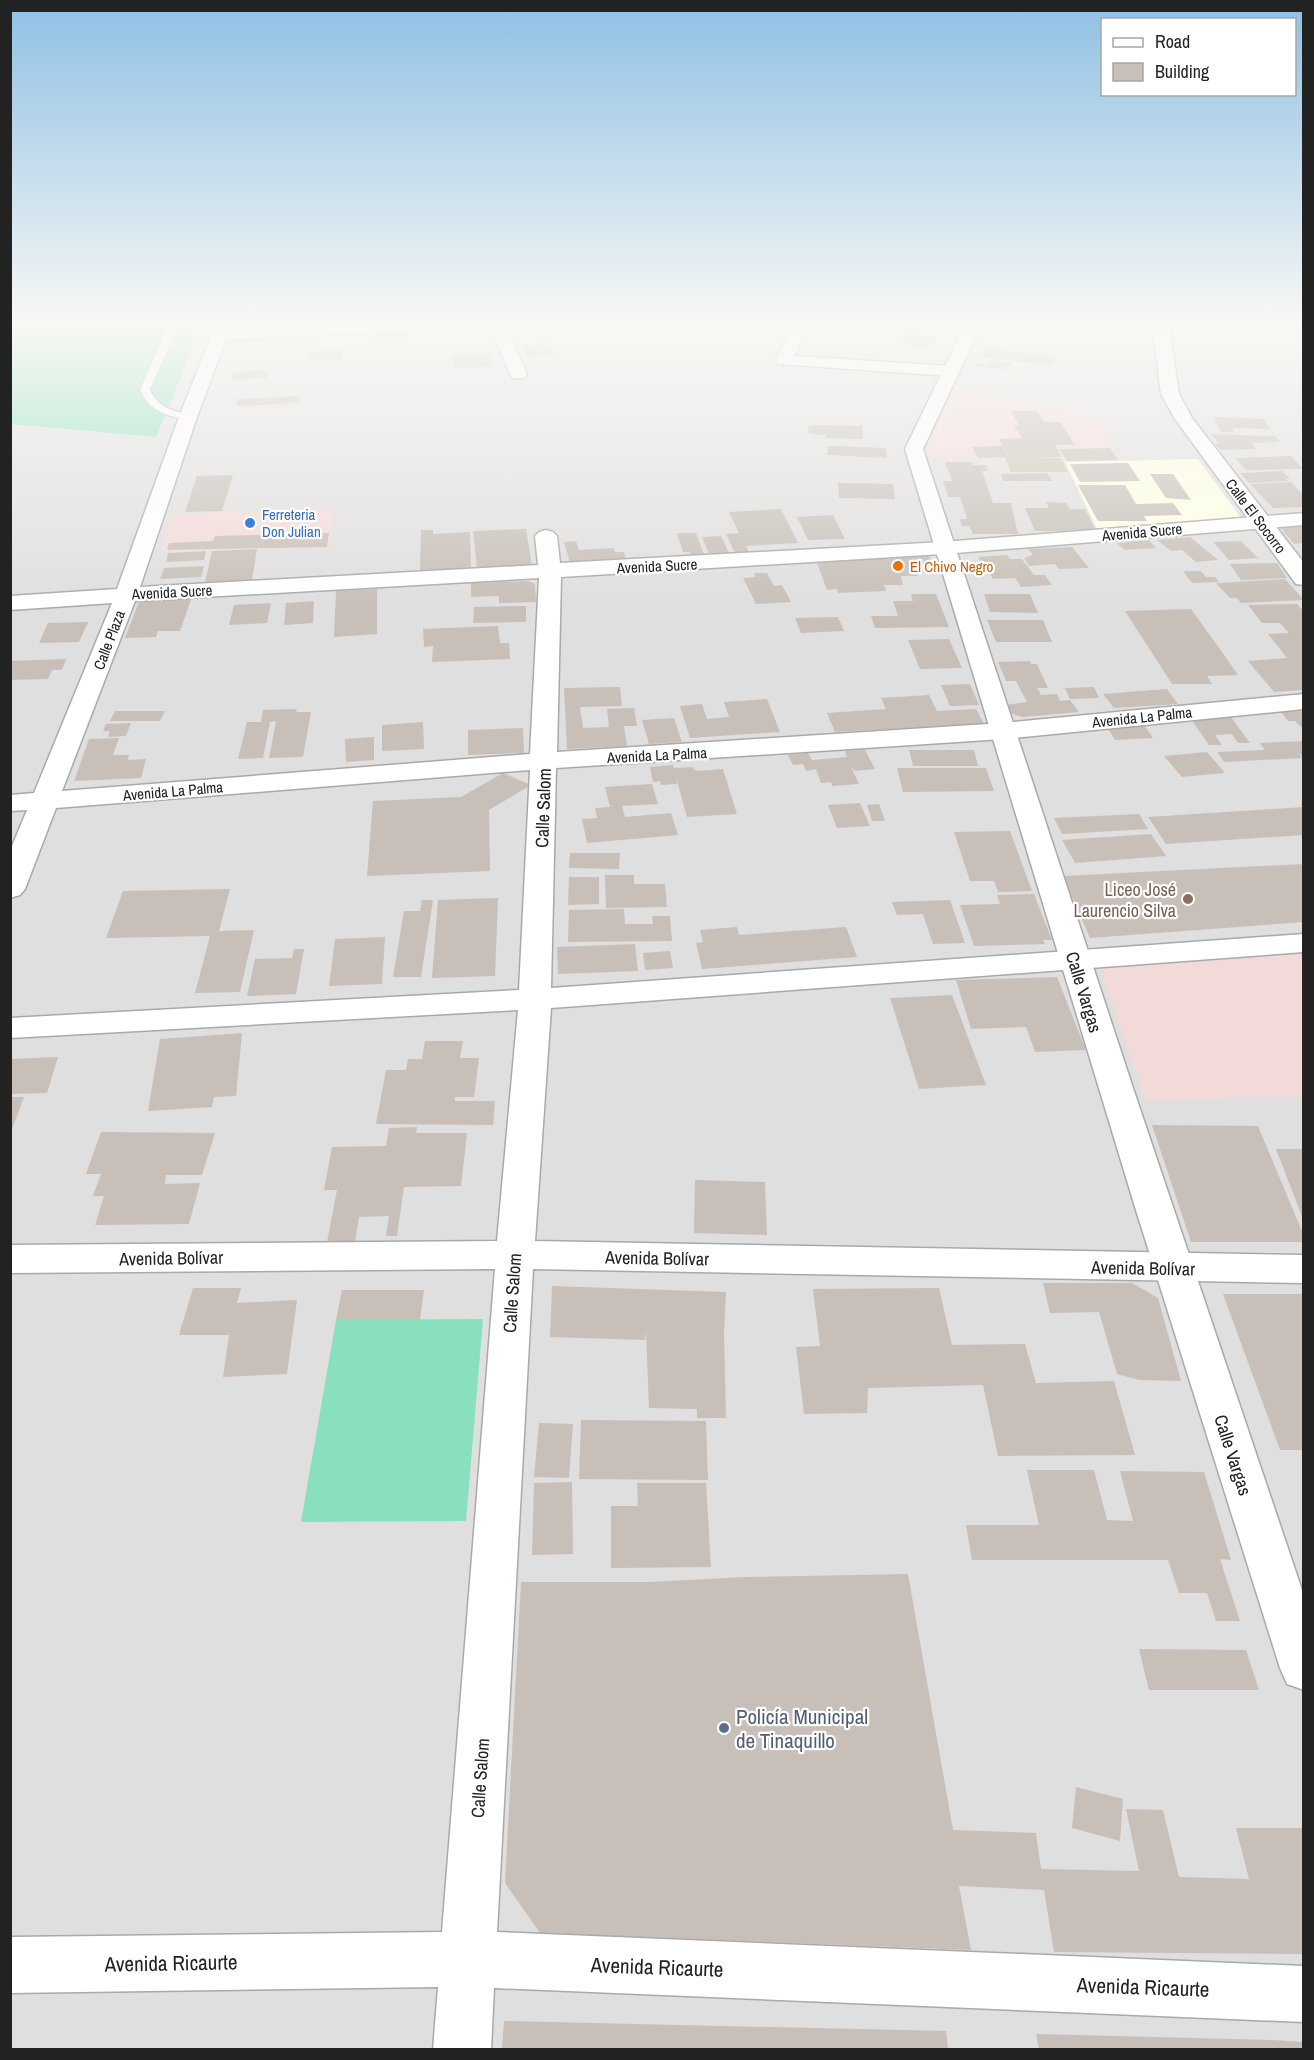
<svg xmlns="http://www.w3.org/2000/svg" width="1314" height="2060" font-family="'Archivo Narrow',sans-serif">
<rect width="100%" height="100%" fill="#f2efe9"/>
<path fill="#e0dfdf" d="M11,321H1303V2049L11,2050Z"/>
<g fill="#f2dad9">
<path d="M953,393L1044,403L1098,419L1120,461L1065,462L1070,472L1008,474L1001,458L929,460L932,443Z"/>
<path d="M334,508L330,547L160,552L172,514Z"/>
<path d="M1303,952V1096L1146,1101L1100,968Z"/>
</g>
<path fill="#ffffe5" d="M1198,459L1241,518L1097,529L1065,462Z"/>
<path fill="#c7c7b4" d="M1005,457L1061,458L1068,472H1011Z"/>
<g fill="#88e0be">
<path d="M10,321H204L156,437L11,424Z"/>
<path d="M483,1319L466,1521L301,1522L336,1320Z"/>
</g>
<g fill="#c7bfb8">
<path d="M889,322L922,324L919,332L886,330Z"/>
<path d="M407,332L408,341L381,344L380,340H372V337H378L377,334Z"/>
<path d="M902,334L936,336L931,348L897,345Z"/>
<path d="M546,343L555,354L530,357L522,346Z"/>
<path d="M987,348L999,350L1057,357L1052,365L979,357Z"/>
<path d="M341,350L343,359L309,361L308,352Z"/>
<path d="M488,353L493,366L455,369L450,355Z"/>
<path d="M989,360L1013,363L1007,370L976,366L978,363L986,364Z"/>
<path d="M268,370L267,378L232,380L233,372Z"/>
<path d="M300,396V403L237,406V399Z"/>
<path d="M1011,411H1037L1044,422H1060L1075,445H1055L1062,457L1009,458L999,439L1022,438L1014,425H1019Z"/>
<path d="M1214,417L1264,419L1270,429L1232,428L1234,432H1221Z"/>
<path d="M816,425L862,426L863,439L826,438V435L809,434L808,426Z"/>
<path d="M1210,434L1275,436L1280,442L1252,443L1256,449L1221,450L1215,444H1220Z"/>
<path d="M828,446L886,448L887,458L827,455Z"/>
<path d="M1002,446L1008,457L978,458L972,447Z"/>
<path d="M1110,448L1118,460L1067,461L1059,449Z"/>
<path d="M1291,456L1303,469L1246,470L1235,458Z"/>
<path d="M945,462H972L973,465H986L988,471H982L993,503H1011L1018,534H973L969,526H962L960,519H967L960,497H948L943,481H952Z"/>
<path d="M1128,463L1140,481L1080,482L1070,464Z"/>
<path d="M1282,471L1290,479H1286L1288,481L1249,483L1240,473Z"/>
<path d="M1047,473L1052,481H1003L1001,474Z"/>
<path d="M1150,474H1173L1191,500L1166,498Z"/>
<path d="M233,475L222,511L185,512L197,476Z"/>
<path d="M1291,482L1304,495V507L1273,508L1250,484Z"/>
<path d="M838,483L893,484L895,499L839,498Z"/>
<path d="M1078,485H1125L1136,504L1173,503L1182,515L1144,516L1147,521H1098Z"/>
<path d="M1046,502L1066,503L1070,509H1085L1096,531H1035L1025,508H1049Z"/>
<path d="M781,509L798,543L746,546L749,552L735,553L726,534L739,533L729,512Z"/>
<path d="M833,515L845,539L808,540L797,517Z"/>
<path d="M1304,524V543L1294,544L1278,525Z"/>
<path d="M526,529L532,566L477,569L473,531Z"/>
<path d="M421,530H433V534L470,532L471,568L420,570Z"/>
<path d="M329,533L327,547L167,550L169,543L213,541L215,536Z"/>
<path d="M677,533H696L704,554L691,555L690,552H683Z"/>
<path d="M721,536L729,553L709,554L702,537Z"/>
<path d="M1190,537L1218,560L1196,562L1182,550L1171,551L1157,540Z"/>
<path d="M1149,540L1156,548L1124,550L1117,543Z"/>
<path d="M576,541L579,550L614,548L615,552H624L626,559L570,563L564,542Z"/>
<path d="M1241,541L1258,558L1229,560L1213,542Z"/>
<path d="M1072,547L1089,568L1059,569L1055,564L1029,566L1024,558L1033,555L1028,549Z"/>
<path d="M257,549L252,580L205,583L212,551Z"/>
<path d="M206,551L204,560L166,562L168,553Z"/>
<path d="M1007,555L1010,559H1022L1034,575H1045L1052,585L1021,587L1015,578L993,579L978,557Z"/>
<path d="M929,556L936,572L916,573L918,576H901L903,585H884L886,591L838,593L837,589L827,590L816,560Z"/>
<path d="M1277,563L1287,578L1241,580L1230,564Z"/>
<path d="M204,566L201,577L160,579L164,568Z"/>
<path d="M1183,571H1201L1206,577H1215L1219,582L1192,583Z"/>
<path d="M754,573H767L774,586L782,585L791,602L756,604L743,578L755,577Z"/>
<path d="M1285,579L1304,600L1241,603L1237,598H1230L1216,583Z"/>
<path d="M528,581L535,584L536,602L499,603V596L471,597V583Z"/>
<path d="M377,589V634L334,637L336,591Z"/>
<path d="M911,594H936L949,627L875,628L871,616H898L893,601H913Z"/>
<path d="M984,594H1030L1038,613L990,612Z"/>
<path d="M192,597L180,631H158L156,637L125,638L139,602L153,598Z"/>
<path d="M314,601L313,623L284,625L286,603Z"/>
<path d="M271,603L267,623L229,625L234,605Z"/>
<path d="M1297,604L1304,612V690L1274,692L1248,661L1287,658L1268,634L1289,633L1280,623H1262L1248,605Z"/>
<path d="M526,606V622L473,623L474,607Z"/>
<path d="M1191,609L1227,659L1238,675L1207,676L1212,684H1172L1125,611Z"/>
<path d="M838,617L844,631L801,633L795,618Z"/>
<path d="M987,620H1043L1052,642H996Z"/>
<path d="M88,622L79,642L39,643L48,623Z"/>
<path d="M498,626L500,643H509L510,659L432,662L433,646L424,647L423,629Z"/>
<path d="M949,639L962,668L920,669L908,640Z"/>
<path d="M66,659L62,670H52L48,679L10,680V661Z"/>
<path d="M1030,661L1031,664H1037L1048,688H1037L1041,695L1057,694L1060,701L1070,700L1079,712L1022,717L1012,714L1006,705L1027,702L1016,681H1006L998,662Z"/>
<path d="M970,684L979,705L950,706L941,685Z"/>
<path d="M620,687L622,706L580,707L583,728L609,727L607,709L634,708L637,726H624L627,746L567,749L564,688Z"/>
<path d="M1094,687L1099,698L1070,699L1065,688Z"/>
<path d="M1167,689L1178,704L1114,708L1103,694Z"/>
<path d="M929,695L937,711L976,709L984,724L835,732L827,713L886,709L881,698Z"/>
<path d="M767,699L780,732L690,738L680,706L702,704L707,719L729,717L724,702Z"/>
<path d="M297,709L296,712H311L303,757L269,758L276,721L270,722L263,758L238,759L247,722H261L263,710Z"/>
<path d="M115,711H165L160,721H110Z"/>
<path d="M1304,711V730L1295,721H1288L1281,712Z"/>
<path d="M1231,717L1250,743H1238L1232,734L1215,735L1222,745H1209L1191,719Z"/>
<path d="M674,718L682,742L649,744L642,720Z"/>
<path d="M423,722L424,749L382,751V725Z"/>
<path d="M131,723L126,736L108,737L110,731H103L106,724Z"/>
<path d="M1144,725L1153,738L1115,740L1107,727Z"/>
<path d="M523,728L524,753L468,755V730Z"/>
<path d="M374,737V760L346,762L345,739Z"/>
<path d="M119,738L113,755H129L128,760L146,759L141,778L74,781L89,739Z"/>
<path d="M1304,741V758L1297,751L1302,758L1224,762L1217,752L1265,750L1260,743Z"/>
<path d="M865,750L875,769L855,771L851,767L859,784L832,786L831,782L821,783L816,769L806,771L803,764L793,765L788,755L808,753L812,760L847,757L845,751Z"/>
<path d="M909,750H974L978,766H913Z"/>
<path d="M1207,752L1225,773L1182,777L1164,756Z"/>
<path d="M673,765L674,768L692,767L696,771L723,769L737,814L687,817L676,777L677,784L661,785L660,781L653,782L650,767Z"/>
<path d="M897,768H986L994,791L903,792Z"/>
<path d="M503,773L531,785L489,810L490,871L367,876L373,801L461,797Z"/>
<path d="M652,784L658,804L622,806L625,817L671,813L678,835L587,843L582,819L597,818L595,808L610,807L605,787Z"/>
<path d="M860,803L870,826L837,828L828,805Z"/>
<path d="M879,804L885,821H872L867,805Z"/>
<path d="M1304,807V835L1166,844L1148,817Z"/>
<path d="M1139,814L1148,829L1062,834L1054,818Z"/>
<path d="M1010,831L1032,891L998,892L994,881H970L954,832Z"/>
<path d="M1151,834L1166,856L1075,863L1062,840Z"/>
<path d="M570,853H620L619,869L569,868Z"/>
<path d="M1304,864V922L1090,938L1063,876Z"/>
<path d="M605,875H634V884H665L667,907L606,908Z"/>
<path d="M569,877H599V904L568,905Z"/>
<path d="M230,889L219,931L254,930L240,992L195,993L210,936L106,938L123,891Z"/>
<path d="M1034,894L1052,940H1043L1045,944L974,946L960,905L1000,904L997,895Z"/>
<path d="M498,898L495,976L432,978L438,900Z"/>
<path d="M422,900H433L421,977H393L404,911H420Z"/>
<path d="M950,900L965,943L933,944L923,914L897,915L892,902Z"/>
<path d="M624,909L625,924H653L652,916H670L672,941L568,942L569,910Z"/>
<path d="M737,927L739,935L846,927L857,957L702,969L696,943L703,942L700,930Z"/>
<path d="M385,937L382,984L329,986L335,939Z"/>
<path d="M635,944L638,971L558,974L557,947Z"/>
<path d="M294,949H304L296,994L247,996L255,959L292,958Z"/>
<path d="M670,951L673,968L645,970L643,953Z"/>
<path d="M1057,977L1086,1050L1035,1052L1026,1027L971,1029L956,980Z"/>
<path d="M952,995L986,1085L919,1089L890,998Z"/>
<path d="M242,1033L236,1096L214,1097L212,1107L148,1111L160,1039Z"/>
<path d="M425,1041H463L460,1058H479L474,1097H455V1101H495L493,1125L376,1124L386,1070H406L408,1059H422Z"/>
<path d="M58,1057L47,1093L10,1094V1059Z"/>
<path d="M10,1097H24L11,1132H10Z"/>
<path d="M1152,1125L1258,1126L1304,1236V1242H1191Z"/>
<path d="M417,1127L416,1133H467L461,1186L404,1187L397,1236H386L389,1216L359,1217L355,1242H327L337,1190H324L332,1147L386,1146L389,1128Z"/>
<path d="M101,1132L215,1133L202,1175H166L165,1184L200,1183L189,1224L95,1225L104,1196H93L101,1174H86Z"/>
<path d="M1276,1149H1304V1219H1303Z"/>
<path d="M695,1180L765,1182L767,1235L694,1233Z"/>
<path d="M1043,1283H1132L1158,1298L1181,1381L1140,1380L1117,1374L1099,1312L1050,1313Z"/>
<path d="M552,1286L726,1292L724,1332L726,1418H697V1409L649,1408L646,1331L645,1340L550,1337Z"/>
<path d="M193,1288H241L237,1303L297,1300L287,1374L223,1377L229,1335H179Z"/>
<path d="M939,1288L952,1345L1025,1344L1036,1383L1114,1381L1135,1455L998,1456L983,1385L868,1388L867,1413L804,1414L796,1347L820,1346L813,1289Z"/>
<path d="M342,1290H424L420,1320H336Z"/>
<path d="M1223,1294H1304V1450H1280Z"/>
<path d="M581,1420L706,1421L708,1480L579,1479Z"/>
<path d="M539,1423L573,1424L569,1478L534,1477Z"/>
<path d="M1027,1470H1094L1107,1520L1133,1521L1120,1471L1204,1472L1231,1560L1220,1559L1240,1621H1216L1207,1593H1179L1168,1560H972L966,1525H1039Z"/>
<path d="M572,1482L573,1554L532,1555L534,1483Z"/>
<path d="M637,1483H706L711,1567L611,1568V1506H638Z"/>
<path d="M908,1574L953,1830L1036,1833L1041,1869L1139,1871L1126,1809L1163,1810L1179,1877L1249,1879L1236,1828H1304V1954L1054,1952L1044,1890L959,1886L971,1950L540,1933L505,1883L521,1582H650L745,1577Z"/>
<path d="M1139,1649L1246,1650L1259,1690H1149Z"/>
<path d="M1076,1787L1123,1799L1120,1841L1072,1828Z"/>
<path d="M504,2021L946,2031L948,2049H502Z"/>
<path d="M1036,2034L1273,2040L1304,2042V2049H1039Z"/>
</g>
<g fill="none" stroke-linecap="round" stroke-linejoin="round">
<g stroke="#a9a9a9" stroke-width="2">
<path id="service" d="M171,321H181L150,389C157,408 174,411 192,415L193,417L188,420C167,416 148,411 140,389Z"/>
</g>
<g stroke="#a9a9a9" stroke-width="3">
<g id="minor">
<path d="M217,321H233L229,331L398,321H503L527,374L524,378H512L489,326L226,340L197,417L140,587L538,565L535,536L539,532L546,530L553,532L557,536L560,563L943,542L1304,513V525L943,554L561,577L557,752L1003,723L1304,694V709L1003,739L556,768L551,988L1304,934V952L551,1008L535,1241L1304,1255V1283L533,1269L497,1932L1304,1966V2022L494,1988L491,2050H433L438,1987L10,1993V1937L442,1932L495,1269L10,1273V1245L497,1241L518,1010L10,1038V1018L519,990L530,770L56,808L25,889L20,895L10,898V851L27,810L10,811V795L34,793L112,603L10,610V596L117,589L179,417ZM539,578L530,754L62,791L135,601Z"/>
<path d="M795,321H811L794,356L950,366L956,367L959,371L956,375L950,376L778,364L776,360Z"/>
<path d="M1256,321H1304V329L1264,326Z"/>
</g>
</g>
<g stroke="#a9a9a9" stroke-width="3">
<g id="tertiary">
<path d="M967,321H983L923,449L1134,1091L1304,1596V1690L1287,1684L1280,1668L1135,1207L905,449Z"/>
<path d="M1152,321H1168L1179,394L1192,418L1304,563V585L1296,584L1175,419L1161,394Z"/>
</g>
</g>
<use href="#service" fill="#fff" fill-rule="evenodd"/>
<use href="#minor" fill="#fff" fill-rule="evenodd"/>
<use href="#tertiary" fill="#fff" fill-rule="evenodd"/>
</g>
<linearGradient id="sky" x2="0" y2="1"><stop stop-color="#8fc0e4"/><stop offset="0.53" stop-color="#f9f8f5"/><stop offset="1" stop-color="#f9f8f5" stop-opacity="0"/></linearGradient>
<rect width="1314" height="610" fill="url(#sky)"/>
<circle fill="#3f7fe0" stroke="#fff" stroke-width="2" cx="250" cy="523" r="6"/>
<circle fill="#e8710a" stroke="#fff" stroke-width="2" cx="898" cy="566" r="6"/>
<circle fill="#8d6e63" stroke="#fff" stroke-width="2" cx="1188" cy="899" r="6"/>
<circle fill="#5c6f8a" stroke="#fff" stroke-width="2" cx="724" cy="1728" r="6"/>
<g text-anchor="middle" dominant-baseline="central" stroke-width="4.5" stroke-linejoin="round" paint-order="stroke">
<g font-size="15" fill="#366cbe" stroke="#fff" text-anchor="start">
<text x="262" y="514">Ferreteria<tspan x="262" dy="17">Don Julian</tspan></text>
</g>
<g font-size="15" fill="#222" stroke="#fff">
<text transform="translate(1256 516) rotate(53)">Calle El Socorro</text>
<text transform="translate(1142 532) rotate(-5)">Avenida Sucre</text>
<text transform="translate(657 566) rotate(-3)">Avenida Sucre</text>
<text transform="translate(172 592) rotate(-3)">Avenida Sucre</text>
<text transform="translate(109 640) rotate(-69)">Calle Plaza</text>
<text transform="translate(1142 717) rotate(-6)">Avenida La Palma</text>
<text transform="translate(657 755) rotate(-3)">Avenida La Palma</text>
<text transform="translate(173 791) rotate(-5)">Avenida La Palma</text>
</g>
<g font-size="15" fill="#c56008" stroke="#fff" text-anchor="start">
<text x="910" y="566">El Chivo Negro</text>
</g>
<g font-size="18" fill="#222" stroke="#fff">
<text transform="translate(543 808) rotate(-88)">Calle Salom</text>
<text transform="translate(1084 992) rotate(73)">Calle Vargas</text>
<text transform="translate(171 1258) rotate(-1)">Avenida Bolívar</text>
<text transform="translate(657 1258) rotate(1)">Avenida Bolívar</text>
<text transform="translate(1143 1268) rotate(1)">Avenida Bolívar</text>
<text transform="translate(512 1293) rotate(-86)">Calle Salom</text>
<text transform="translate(1233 1455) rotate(72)">Calle Vargas</text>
<text transform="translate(480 1778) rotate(-86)">Calle Salom</text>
</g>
<g font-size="18" fill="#785e54" stroke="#fff" text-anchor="end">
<text x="1176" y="889">Liceo José<tspan x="1176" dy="21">Laurencio Silva</tspan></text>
</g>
<g font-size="21" fill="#4e5e75" stroke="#fff" text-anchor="start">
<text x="736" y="1716">Policía Municipal<tspan x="736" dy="24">de Tinaquillo</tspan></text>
</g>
<g font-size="21" fill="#222" stroke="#fff">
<text transform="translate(171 1963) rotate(-1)">Avenida Ricaurte</text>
<text transform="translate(657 1967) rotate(2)">Avenida Ricaurte</text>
<text transform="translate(1143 1987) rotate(2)">Avenida Ricaurte</text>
</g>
</g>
<rect width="1314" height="2060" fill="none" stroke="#222222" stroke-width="24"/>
<rect x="1101" y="18" width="195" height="78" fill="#ffffff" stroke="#a7a7a7" stroke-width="1.5"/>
<rect x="1113" y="38" width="30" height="9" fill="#ffffff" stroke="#a7a7a7" stroke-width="1.5"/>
<text x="1155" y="48" font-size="18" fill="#222222">Road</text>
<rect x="1113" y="63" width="30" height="18" fill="#c7bfb8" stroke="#a7a7a7" stroke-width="1.5"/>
<text x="1155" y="78" font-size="18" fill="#222222">Building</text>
</svg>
